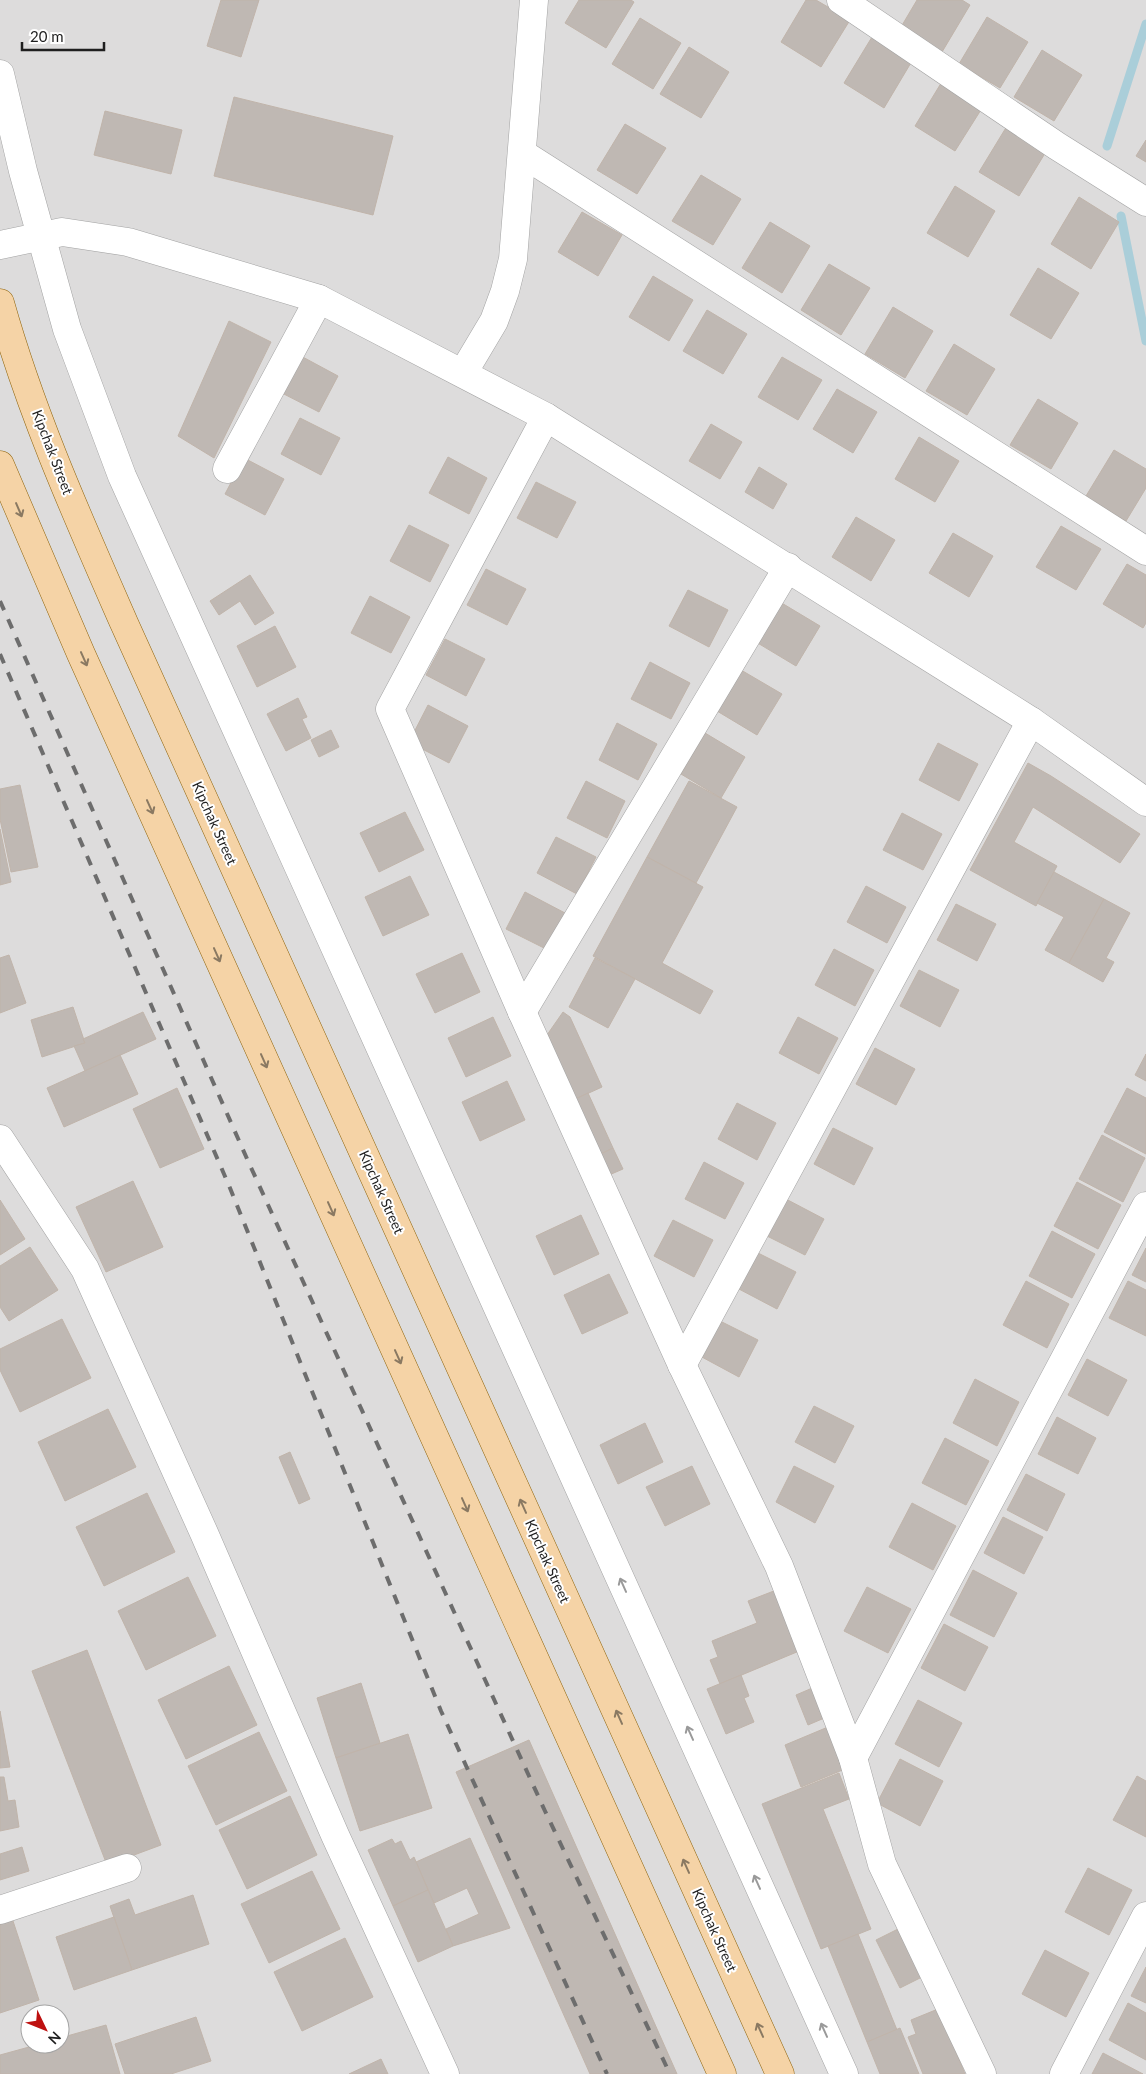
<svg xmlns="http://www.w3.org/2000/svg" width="1146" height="2074" font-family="Lato,sans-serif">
<rect width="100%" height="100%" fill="#efece6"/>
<path fill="#dddcdc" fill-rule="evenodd" d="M0,0H1146V2074H0ZM30,2014H60V2044H30Z"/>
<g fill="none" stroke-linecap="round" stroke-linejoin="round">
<g stroke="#aaced9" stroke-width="9">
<path d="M1107,146L1146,24"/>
<path d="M1121,216L1146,341"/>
</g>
</g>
<g fill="#bfb8b3" stroke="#c0b4aa">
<path d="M221,0H259L241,57L207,46Z"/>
<path d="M579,0H631L634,2L606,48L565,23Z"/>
<path d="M806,0H816L850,20L821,67L781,42Z"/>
<path d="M917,0H962L970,5L942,52L901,27Z"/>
<path d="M987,17L1028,42L1000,88L959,64Z"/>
<path d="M640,18L681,43L653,89L612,64Z"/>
<path d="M872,37L912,61L884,108L844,83Z"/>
<path d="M689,47L729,72L701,118L660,94Z"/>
<path d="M1042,50L1082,75L1054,121L1014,97Z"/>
<path d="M943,80L984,105L955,151L915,126Z"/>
<path d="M234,97L393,136L373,215L214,176Z"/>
<path d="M105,111L182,130L171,174L94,155Z"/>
<path d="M625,124L666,148L637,194L597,170Z"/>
<path d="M1007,126L1047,150L1019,196L979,172Z"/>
<path d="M1146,140V162L1136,156Z"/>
<path d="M701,175L741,199L713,245L672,221Z"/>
<path d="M955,186L995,211L968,257L927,233Z"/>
<path d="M1079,197L1119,222L1091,269L1051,244Z"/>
<path d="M582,212L622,235L598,276L558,252Z"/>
<path d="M770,222L810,246L782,293L742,268Z"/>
<path d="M829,264L870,288L841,335L801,310Z"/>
<path d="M1038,268L1079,293L1051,339L1010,315Z"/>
<path d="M653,276L693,300L669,341L629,317Z"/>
<path d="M893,307L933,331L905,378L865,354Z"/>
<path d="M707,310L747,334L723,374L683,351Z"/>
<path d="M229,321L271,342L214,458L178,436Z"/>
<path d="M954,344L995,369L967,415L926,391Z"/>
<path d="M299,355L338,376L319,412L280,392Z"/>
<path d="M782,357L822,380L798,420L758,397Z"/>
<path d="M837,389L877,412L853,453L813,429Z"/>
<path d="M1038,399L1078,423L1051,469L1010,445Z"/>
<path d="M300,418L340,438L321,475L281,454Z"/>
<path d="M711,424L742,442L720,479L689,461Z"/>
<path d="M919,437L959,461L935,502L895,479Z"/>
<path d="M1114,450L1146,469V488L1126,521L1086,496Z"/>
<path d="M448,457L487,478L469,514L429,493Z"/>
<path d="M244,458L284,479L265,515L225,494Z"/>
<path d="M759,467L787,484L773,509L745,492Z"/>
<path d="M536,482L576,502L557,538L517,518Z"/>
<path d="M856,517L895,540L871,581L832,557Z"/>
<path d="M409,525L449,545L430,582L390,561Z"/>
<path d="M1061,526L1101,549L1076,590L1036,567Z"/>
<path d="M953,533L993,556L969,597L929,573Z"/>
<path d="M1127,564L1146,575V623L1143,628L1103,604Z"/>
<path d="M486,569L526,589L507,625L467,605Z"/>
<path d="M250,575L274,613L255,625L240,601L219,615L210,601Z"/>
<path d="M688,590L728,610L709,647L669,626Z"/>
<path d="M370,596L410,617L391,653L351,633Z"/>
<path d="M780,602L820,626L796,666L756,642Z"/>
<path d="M275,626L296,667L257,687L237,646Z"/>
<path d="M445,639L485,659L466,696L426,675Z"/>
<path d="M650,662L690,683L671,719L631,699Z"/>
<path d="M741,670L782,694L757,735L717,711Z"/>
<path d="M298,698L307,717L302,719L311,738L286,751L267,714Z"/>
<path d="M428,705L468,726L449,763L409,742Z"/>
<path d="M617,723L657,744L638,780L599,760Z"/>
<path d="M331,730L339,747L319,757L311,740Z"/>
<path d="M705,733L745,757L721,798L681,774Z"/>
<path d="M938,743L978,764L959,801L919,780Z"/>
<path d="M1028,763L1051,776L1140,834L1120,863L1033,807L1014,842L1057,866L1036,906L970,870Z"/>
<path d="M586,781L625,801L607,838L567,818Z"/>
<path d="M689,781L737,807L696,883L647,857Z"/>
<path d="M20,785L38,867L11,872L0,819V789Z"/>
<path d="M405,812L424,850L379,872L360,833Z"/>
<path d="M902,813L942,834L923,870L883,850Z"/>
<path d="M0,829L11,882L0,885Z"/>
<path d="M556,837L596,857L577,894L537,873Z"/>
<path d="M647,857L703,887L662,963L713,991L700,1014L593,956Z"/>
<path d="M1054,872L1104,899L1069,963L1045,950L1064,917L1037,903Z"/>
<path d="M410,876L429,915L383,936L365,897Z"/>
<path d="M866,886L906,907L887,943L847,922Z"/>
<path d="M525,892L565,913L546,949L506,929Z"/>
<path d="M1104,899L1130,913L1106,958L1114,962L1103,982L1069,963Z"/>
<path d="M956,904L996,924L977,961L937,940Z"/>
<path d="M834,949L874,970L855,1006L815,985Z"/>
<path d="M462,953L480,992L435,1013L416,974Z"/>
<path d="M9,955L26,1003L0,1013V958Z"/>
<path d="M595,958L635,979L608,1028L569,1007Z"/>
<path d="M919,970L959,990L940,1027L900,1006Z"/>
<path d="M73,1007L85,1043L42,1057L31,1020Z"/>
<path d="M143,1012L156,1039L85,1071L74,1046L85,1043L83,1039Z"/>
<path d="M563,1012L570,1017L602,1087L567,1103L540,1045Z"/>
<path d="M493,1017L511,1056L466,1077L448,1038Z"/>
<path d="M798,1017L838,1038L819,1074L779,1053Z"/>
<path d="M875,1048L915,1069L896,1105L856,1084Z"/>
<path d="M1146,1054V1081L1135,1075Z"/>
<path d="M120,1055L138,1094L64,1127L47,1088Z"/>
<path d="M507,1081L525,1120L480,1141L462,1102Z"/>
<path d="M177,1088L204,1149L160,1168L133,1109Z"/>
<path d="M1127,1088L1146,1098V1154L1104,1132Z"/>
<path d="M588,1093L613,1148L593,1158L567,1103Z"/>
<path d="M737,1103L776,1123L757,1160L718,1139Z"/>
<path d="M833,1128L873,1148L854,1185L814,1164Z"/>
<path d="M1102,1135L1145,1158L1123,1202L1079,1179Z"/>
<path d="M613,1148L623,1169L602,1178L593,1158Z"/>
<path d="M704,1162L744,1183L725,1219L685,1199Z"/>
<path d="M133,1181L163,1247L106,1272L76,1207Z"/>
<path d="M1077,1182L1121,1205L1098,1249L1054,1226Z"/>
<path d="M784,1198L824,1219L805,1255L765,1235Z"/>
<path d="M0,1200L25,1239L0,1255Z"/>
<path d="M581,1215L599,1254L554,1275L536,1236Z"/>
<path d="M673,1220L713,1240L694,1277L654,1256Z"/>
<path d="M1052,1231L1095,1254L1072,1298L1029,1276Z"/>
<path d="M30,1247L58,1290L9,1321L0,1307V1266Z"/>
<path d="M1146,1248V1282L1132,1275Z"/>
<path d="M756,1252L796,1272L777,1309L737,1288Z"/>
<path d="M609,1274L628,1313L582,1334L564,1295Z"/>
<path d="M1026,1281L1069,1304L1047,1348L1003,1325Z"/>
<path d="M1128,1281L1146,1290V1336L1109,1318Z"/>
<path d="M62,1319L91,1378L20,1412L0,1370V1349Z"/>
<path d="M718,1320L758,1340L739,1377L700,1356Z"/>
<path d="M1087,1359L1127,1380L1108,1416L1068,1395Z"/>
<path d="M975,1379L1019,1402L997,1446L953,1423Z"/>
<path d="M814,1406L854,1426L835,1463L795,1442Z"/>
<path d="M108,1409L136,1467L65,1501L38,1442Z"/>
<path d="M1057,1417L1096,1438L1078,1474L1038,1454Z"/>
<path d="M645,1423L663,1462L618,1484L600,1445Z"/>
<path d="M945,1438L989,1461L966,1505L922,1483Z"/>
<path d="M290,1452L310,1499L299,1504L279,1457Z"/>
<path d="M692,1466L710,1504L665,1526L646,1487Z"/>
<path d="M794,1466L834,1486L815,1523L776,1502Z"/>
<path d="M1026,1474L1065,1494L1047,1531L1007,1510Z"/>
<path d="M147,1493L175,1552L104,1586L76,1527Z"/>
<path d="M912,1503L956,1526L933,1570L889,1547Z"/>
<path d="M1003,1517L1043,1537L1024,1574L984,1553Z"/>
<path d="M973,1570L1017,1593L994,1637L950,1615Z"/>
<path d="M188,1577L216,1636L146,1670L118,1611Z"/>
<path d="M867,1587L911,1609L888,1653L844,1631Z"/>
<path d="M779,1589L804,1649L720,1684L710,1660L718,1657L712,1641L757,1623L748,1601Z"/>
<path d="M944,1624L988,1647L965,1691L921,1668Z"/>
<path d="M87,1650L161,1845L107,1865L32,1671Z"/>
<path d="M229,1666L257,1725L186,1759L158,1700Z"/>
<path d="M741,1675L749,1696L744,1698L754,1722L726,1734L707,1689Z"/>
<path d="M361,1683L380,1743L336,1758L317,1698Z"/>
<path d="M817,1686L829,1716L808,1725L796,1695Z"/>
<path d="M918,1700L962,1723L939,1767L895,1744Z"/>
<path d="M0,1711L10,1767L0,1768Z"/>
<path d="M828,1727L845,1769L801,1787L785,1745Z"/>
<path d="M259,1732L287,1791L216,1825L188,1766Z"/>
<path d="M408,1734L432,1808L360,1831L336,1758Z"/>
<path d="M529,1740L677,2074H590L456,1772Z"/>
<path d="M900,1759L943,1781L920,1826L877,1803Z"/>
<path d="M839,1773L849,1799L823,1809L871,1929L821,1949L762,1804Z"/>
<path d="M1137,1776L1146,1781V1837L1113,1820Z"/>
<path d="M0,1777H4L8,1801L15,1800L19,1827L0,1831Z"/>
<path d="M290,1796L317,1855L247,1889L219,1830Z"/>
<path d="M470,1838L510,1928L453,1946L446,1929L479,1914L467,1888L434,1903L416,1862Z"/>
<path d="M392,1839L395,1844L401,1841L410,1860L414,1857L428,1890L393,1906L368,1850Z"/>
<path d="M22,1847L29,1871L0,1880V1854Z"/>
<path d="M1088,1868L1132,1890L1109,1935L1065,1912Z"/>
<path d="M312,1871L340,1929L269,1963L241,1904Z"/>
<path d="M428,1890L453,1946L418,1962L393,1906Z"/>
<path d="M193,1895L209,1944L132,1970L110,1906L129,1899L135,1915Z"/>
<path d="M114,1917L132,1970L74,1990L56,1937Z"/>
<path d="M12,1918L39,2000L0,2013V1922Z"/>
<path d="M900,1928L924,1976L900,1988L876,1940Z"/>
<path d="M858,1934L897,2030L867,2042L828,1946Z"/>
<path d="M345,1938L373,1997L302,2031L274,1972Z"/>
<path d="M1045,1950L1089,1973L1066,2017L1022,1994Z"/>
<path d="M1146,1967V2003L1131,1996Z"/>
<path d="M1128,2003L1146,2013V2060L1109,2040Z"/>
<path d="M938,2009L965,2074H923L908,2037L916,2034L911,2020Z"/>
<path d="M196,2017L211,2061L171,2074H125L115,2044Z"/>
<path d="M106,2025L120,2074H0V2055L40,2044H60V2038Z"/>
<path d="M900,2028L919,2074H880L867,2042Z"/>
<path d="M1103,2053L1143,2074H1092Z"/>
<path d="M381,2059L388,2074H349Z"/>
</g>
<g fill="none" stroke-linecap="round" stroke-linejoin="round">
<g stroke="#a3a3a3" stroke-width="29">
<g id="minor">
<path d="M841,0L1057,146L1146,202"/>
<path d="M0,74L23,171L67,329L122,476L844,2074"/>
<path d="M523,154L1146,551"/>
<path d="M0,245L62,232L128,242L319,299L546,417L1031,721L1146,802"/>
<path d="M463,373L494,321L505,291L513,259L534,0"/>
<path d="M546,417L390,709L522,1012L682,1365L779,1566L853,1758L882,1864L982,2074"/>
<path d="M227,469L319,299"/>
<path d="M522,1012L788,567"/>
<path d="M0,1139L85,1269L204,1533L335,1835L445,2074"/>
<path d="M682,1365L1031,721"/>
<path d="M853,1758L1146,1206"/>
<path d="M0,1910L127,1868"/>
<path d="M1064,2074L1146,1916"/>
</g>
</g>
<g stroke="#8f640c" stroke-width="29">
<g id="major">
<path d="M0,303C31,413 78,518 124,623L780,2074"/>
<path d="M0,465L81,654L722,2074"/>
</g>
</g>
<use href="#minor" stroke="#fff" stroke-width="28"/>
<use href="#major" stroke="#f5d3a6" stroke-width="28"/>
<g stroke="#6d6d6d" stroke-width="4" stroke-dasharray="10 10" stroke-linecap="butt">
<path d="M0,601L248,1161L545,1811L670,2074"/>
<path d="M0,654L230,1188L441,1711L607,2074"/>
</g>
</g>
<defs><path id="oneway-shaft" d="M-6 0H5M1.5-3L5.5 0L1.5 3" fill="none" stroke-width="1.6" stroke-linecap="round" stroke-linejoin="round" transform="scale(1.25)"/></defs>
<g stroke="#8a7962">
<use href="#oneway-shaft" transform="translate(19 510) rotate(67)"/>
<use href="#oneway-shaft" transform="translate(84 659) rotate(66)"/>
<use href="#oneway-shaft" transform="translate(150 807) rotate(66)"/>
<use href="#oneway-shaft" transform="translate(217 955) rotate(66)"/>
<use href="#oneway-shaft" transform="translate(264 1061) rotate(66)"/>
<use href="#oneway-shaft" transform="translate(331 1209) rotate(66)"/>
<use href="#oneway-shaft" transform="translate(398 1357) rotate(66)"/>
<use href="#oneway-shaft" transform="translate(465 1505) rotate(66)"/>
<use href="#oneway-shaft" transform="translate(523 1506) rotate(-114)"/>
<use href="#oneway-shaft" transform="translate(619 1717) rotate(-114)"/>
<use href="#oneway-shaft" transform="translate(686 1866) rotate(-114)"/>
<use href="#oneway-shaft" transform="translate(760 2030) rotate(-114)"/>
</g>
<g stroke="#9a9a9a">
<use href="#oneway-shaft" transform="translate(623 1585) rotate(-114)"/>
<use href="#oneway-shaft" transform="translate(690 1733) rotate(-114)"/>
<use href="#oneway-shaft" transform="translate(757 1882) rotate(-114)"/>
<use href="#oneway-shaft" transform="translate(824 2030) rotate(-114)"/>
</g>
<g text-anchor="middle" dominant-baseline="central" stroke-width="4" stroke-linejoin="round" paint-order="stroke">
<g font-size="14" fill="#1f1f1f" stroke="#fff">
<text transform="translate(53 452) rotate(69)">Kipchak Street</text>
<text transform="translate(215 823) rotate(66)">Kipchak Street</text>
<text transform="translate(382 1192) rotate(66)">Kipchak Street</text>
<text transform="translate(548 1561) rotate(66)">Kipchak Street</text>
<text transform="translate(715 1930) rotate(66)">Kipchak Street</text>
</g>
</g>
<g transform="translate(45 2029) rotate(133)"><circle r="24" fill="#ffffff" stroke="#a5a5a5"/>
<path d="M0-4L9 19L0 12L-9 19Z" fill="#be1110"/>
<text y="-8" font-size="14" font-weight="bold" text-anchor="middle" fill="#1f1f1f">N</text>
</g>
<path d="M22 42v8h82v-8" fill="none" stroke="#1f1f1f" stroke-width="2.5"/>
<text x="30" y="42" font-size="15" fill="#1f1f1f" stroke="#ffffff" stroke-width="4" paint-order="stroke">20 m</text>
</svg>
